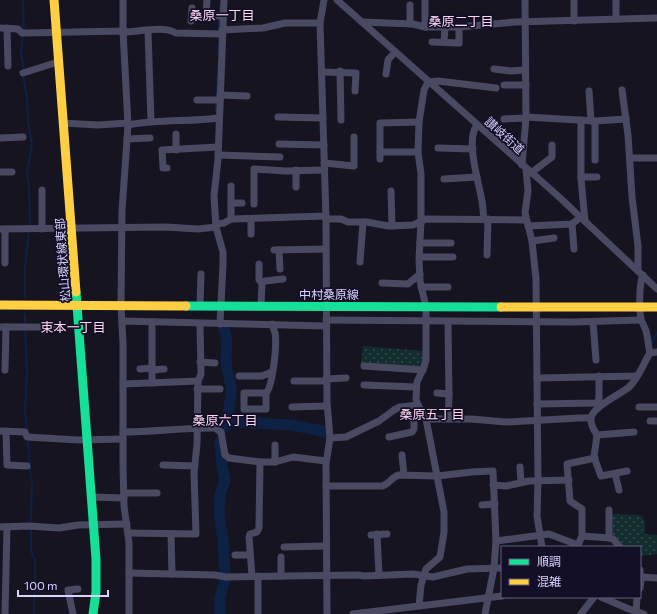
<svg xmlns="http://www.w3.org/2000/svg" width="657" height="614" font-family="Commissioner,'Noto Sans JP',sans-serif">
<defs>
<pattern id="park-dots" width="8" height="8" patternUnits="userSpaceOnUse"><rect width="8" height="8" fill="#132c2d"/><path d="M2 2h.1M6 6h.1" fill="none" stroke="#354a4c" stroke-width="1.8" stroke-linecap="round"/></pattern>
</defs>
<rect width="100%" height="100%" fill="#161421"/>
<g fill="url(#park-dots)">
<path d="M363,346L424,351L422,369L361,364Z"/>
<path d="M611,514L638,515L642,516L645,522V534L657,535V554L640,556V547H624L620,542L611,536Z"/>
</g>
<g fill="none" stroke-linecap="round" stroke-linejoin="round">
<g stroke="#0d2144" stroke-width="2">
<path d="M23,0L24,31"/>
<path d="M220,13V5"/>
<path d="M219,29V20"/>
<path d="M23,36L21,52L24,70"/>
<path d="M218,55L219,36"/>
<path d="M218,71V64"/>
<path d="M23,76L27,98L28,122L32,144L27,173L29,185L30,226"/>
<path d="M217,82L218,75"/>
<path d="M217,96V86"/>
<path d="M216,111V104"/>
<path d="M25,297V266L29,231"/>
<path d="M25,314V324"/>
<path d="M25,329L27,372L25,412L27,430"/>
<path d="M651,345L657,332"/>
<path d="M28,440L31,478"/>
<path d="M31,524L32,482"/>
<path d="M31,530V551L35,560L34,614"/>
</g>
<g stroke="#0d2144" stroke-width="11">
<path d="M223,326C230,341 224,355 227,370C229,379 232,384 231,394C230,406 227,410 231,422"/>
<path d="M220,430L231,422L292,425L327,432"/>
<path d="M220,442L222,466L225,480L220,495L219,513L223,540L225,575"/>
<path d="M220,614V598L225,579"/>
</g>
<g stroke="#4a4962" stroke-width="7">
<path d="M123,0V31L128,125L122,211L121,305L123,344V463L124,506L129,543V614"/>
<path d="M324,0L320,23L326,219L327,402L330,438L326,464L327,614"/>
<path d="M337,0L558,196L657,289"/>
<path d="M425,0V27"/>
<path d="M616,0V19"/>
<path d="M410,5V24"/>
<path d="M192,15L223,16"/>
<path d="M206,16L207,0"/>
<path d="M191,21L192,8"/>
<path d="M574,21V0"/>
<path d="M362,22L413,24L425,27H459L515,22L657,18"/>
<path d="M0,28L18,29L22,33H26L123,31L128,32C143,31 163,26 176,33L222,34"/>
<path d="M7,28L8,66"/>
<path d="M222,30L263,28L285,23H320"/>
<path d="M148,31L151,122"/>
<path d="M432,42L459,43V27"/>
<path d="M444,42L445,27"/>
<path d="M494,69L511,71L525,70"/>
<path d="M340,71L341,120"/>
<path d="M322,72L356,73L355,91"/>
<path d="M23,73L58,62"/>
<path d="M386,74L388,60L395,52"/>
<path d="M504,85H526"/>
<path d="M622,90L628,135L632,197L638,246V270"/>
<path d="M589,91L591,121"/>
<path d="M220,95L247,96"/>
<path d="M197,100H220"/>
<path d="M278,117L323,118"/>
<path d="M526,117L595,121L626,119"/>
<path d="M504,119L526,118"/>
<path d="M581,120V179L585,221"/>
<path d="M63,123L98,125L128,123"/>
<path d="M128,125C158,119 189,122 219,118"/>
<path d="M477,125C465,140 479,183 482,201C483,207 483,213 484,219"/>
<path d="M176,134V150"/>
<path d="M0,138L23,137"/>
<path d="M127,139L150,138"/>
<path d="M279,144L324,145"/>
<path d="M438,148L473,149"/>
<path d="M380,152H418"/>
<path d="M218,155L280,157"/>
<path d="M630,158H657"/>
<path d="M380,159V123L419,122"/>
<path d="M595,160V121"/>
<path d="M324,163L354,166V137"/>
<path d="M522,165L526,118L525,0"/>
<path d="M167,168H163L162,150L218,147"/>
<path d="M526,169L528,191L525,213L532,241L536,279L538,481L537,516L542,547"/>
<path d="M0,172H12"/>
<path d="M531,173L552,157V145"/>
<path d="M581,177H597"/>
<path d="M444,179L477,177"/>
<path d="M296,187V170"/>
<path d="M42,190V229"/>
<path d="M391,191L392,226"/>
<path d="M231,203H242"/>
<path d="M254,204V169L286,171L324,170"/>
<path d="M231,219V186"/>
<path d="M251,219V234"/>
<path d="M326,219H341L348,222H367L388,226L413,225L426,219L526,220"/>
<path d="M216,224L224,223L231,219L326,216"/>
<path d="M572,224L574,249"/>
<path d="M528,226L572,224L581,217"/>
<path d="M0,229L166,227L198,229L216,227"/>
<path d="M5,229V263"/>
<path d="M532,241L554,238"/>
<path d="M420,243H451"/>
<path d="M274,250L326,249"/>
<path d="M279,250L280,269"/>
<path d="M487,255L488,219"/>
<path d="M420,257H453"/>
<path d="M360,262L363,222"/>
<path d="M259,264V280L262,283"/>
<path d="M643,275C639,284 639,309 641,319C642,323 645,327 646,331C648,338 648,345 650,353"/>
<path d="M382,283L408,284L420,274"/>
<path d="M421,287H448"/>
<path d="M200,306L201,274"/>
<path d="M261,306L262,283L265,281L283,279"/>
<path d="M326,320L573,322L641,320"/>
<path d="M122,321L326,326"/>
<path d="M152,322V383"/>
<path d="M593,322L596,360"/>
<path d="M220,324L223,264V252L216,227L214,196L218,159L224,0"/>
<path d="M0,327H55L59,325"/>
<path d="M200,362L215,363"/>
<path d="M364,366L423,370"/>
<path d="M140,369L152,368"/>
<path d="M5,370L6,327"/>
<path d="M152,370L164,369"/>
<path d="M239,376H262L272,372"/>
<path d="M537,378L637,376"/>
<path d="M326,379L346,378"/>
<path d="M294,381H326"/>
<path d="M123,384L198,381L201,374L200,324"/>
<path d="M364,385L416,387"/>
<path d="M197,389H220"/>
<path d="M266,393H244V409H266V393C273,386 277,344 275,333C274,330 273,327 272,324"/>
<path d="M437,393L449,394"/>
<path d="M537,404L596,403L599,400V376"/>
<path d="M292,407L327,406"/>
<path d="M639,407H657"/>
<path d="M426,419H471L506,422L579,418H591"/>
<path d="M448,419L449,397L448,322"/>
<path d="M650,421H657"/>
<path d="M0,431L25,432L27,437L78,440L123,439"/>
<path d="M6,431L7,465L27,466"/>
<path d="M123,432C153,432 181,428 211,428H215L221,432L225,455L229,458L260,462H275L293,457L326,461"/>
<path d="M597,435L634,432"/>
<path d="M389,437L412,432L414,429V419L424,414"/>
<path d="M330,438L346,437L379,421L394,410L400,407L418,405"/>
<path d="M275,445V462"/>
<path d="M402,455L404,475"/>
<path d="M163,465L195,466"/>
<path d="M520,467L521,482"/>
<path d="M627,471L601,476L594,457L597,435C594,430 590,425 591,418C592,407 621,394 629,387C639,378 643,364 650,353L657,352"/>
<path d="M615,474L619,490"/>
<path d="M493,485L506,486L529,481L569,480"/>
<path d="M326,486H382C390,484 391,477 399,475L437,476L472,472L493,471L496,541L494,568L485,614"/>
<path d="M124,493H157"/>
<path d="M92,497L124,498"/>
<path d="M482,505L495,504"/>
<path d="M0,527L29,526L59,528L78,525L127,524"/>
<path d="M128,533L196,534L194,473L197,444L198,381"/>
<path d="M171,534L172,574"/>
<path d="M377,534L379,575"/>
<path d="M371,535L387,534"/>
<path d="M582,536L610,538L613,539L620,547"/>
<path d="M609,538V510"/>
<path d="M496,541L549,534L578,545L582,536V509L570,501L567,464L595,458"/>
<path d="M284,547L326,546"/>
<path d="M235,555H250"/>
<path d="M281,557V576"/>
<path d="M640,570L641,580L640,588"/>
<path d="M129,573L215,575L226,577L357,575L364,576L413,574L433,577L467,569L502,568"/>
<path d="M252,576L249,537L250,534L257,532L259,528L260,462"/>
<path d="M258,576V614"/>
<path d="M641,577L657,578"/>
<path d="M601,597L629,609L644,614"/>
<path d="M419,606L421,585L426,569L440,557L444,532V512L426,419L418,405L416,399L417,382L424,367L426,360V307L420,281L419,259L421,221V174L418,152L419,122L424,90L428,82L438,81L496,88"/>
<path d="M5,614L7,527"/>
<path d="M73,614L68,590L78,589"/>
<path d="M353,614L502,596"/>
<path d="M581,614L594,597"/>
<path d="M636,614L637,597"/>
</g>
<g stroke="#16e098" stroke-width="9">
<path d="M76,292L96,559V592L93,614"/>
<path d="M186,306L501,307"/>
</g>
<g stroke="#ffcf43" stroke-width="9">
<path d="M54,0L76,292"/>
<path d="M0,305L186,306"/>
<path d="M501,307H657"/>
</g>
</g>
<g text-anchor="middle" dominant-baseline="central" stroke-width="3.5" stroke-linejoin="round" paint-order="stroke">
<g font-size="12" fill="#d9d4ff" stroke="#130f26">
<text transform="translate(505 135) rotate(42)">讃岐街道</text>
<text transform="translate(62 260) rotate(-94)">松山環状線東部</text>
<text x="329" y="294">中村桑原線</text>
</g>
<g font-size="13" fill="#ffd6f0" stroke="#130f26">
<text x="222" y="15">桑原一丁目</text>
<text x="461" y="21">桑原二丁目</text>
<text x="73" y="327">束本一丁目</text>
<text x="432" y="414">桑原五丁目</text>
<text x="225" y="420">桑原六丁目</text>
</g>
</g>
<rect x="501" y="546" width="140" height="52" fill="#130f26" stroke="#625e7d"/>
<rect x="509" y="559" width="20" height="6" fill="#16e098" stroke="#625e7d"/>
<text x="537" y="566" font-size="12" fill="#d9d4ff">順調</text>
<rect x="509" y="579" width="20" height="6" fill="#ffcf43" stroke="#625e7d"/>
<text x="537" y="586" font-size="12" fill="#d9d4ff">混雑</text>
<path d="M18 590v6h90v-6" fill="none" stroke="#d9d4ff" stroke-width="2"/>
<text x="24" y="590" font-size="12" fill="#d9d4ff" stroke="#130f26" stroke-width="3" paint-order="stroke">100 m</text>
</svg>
